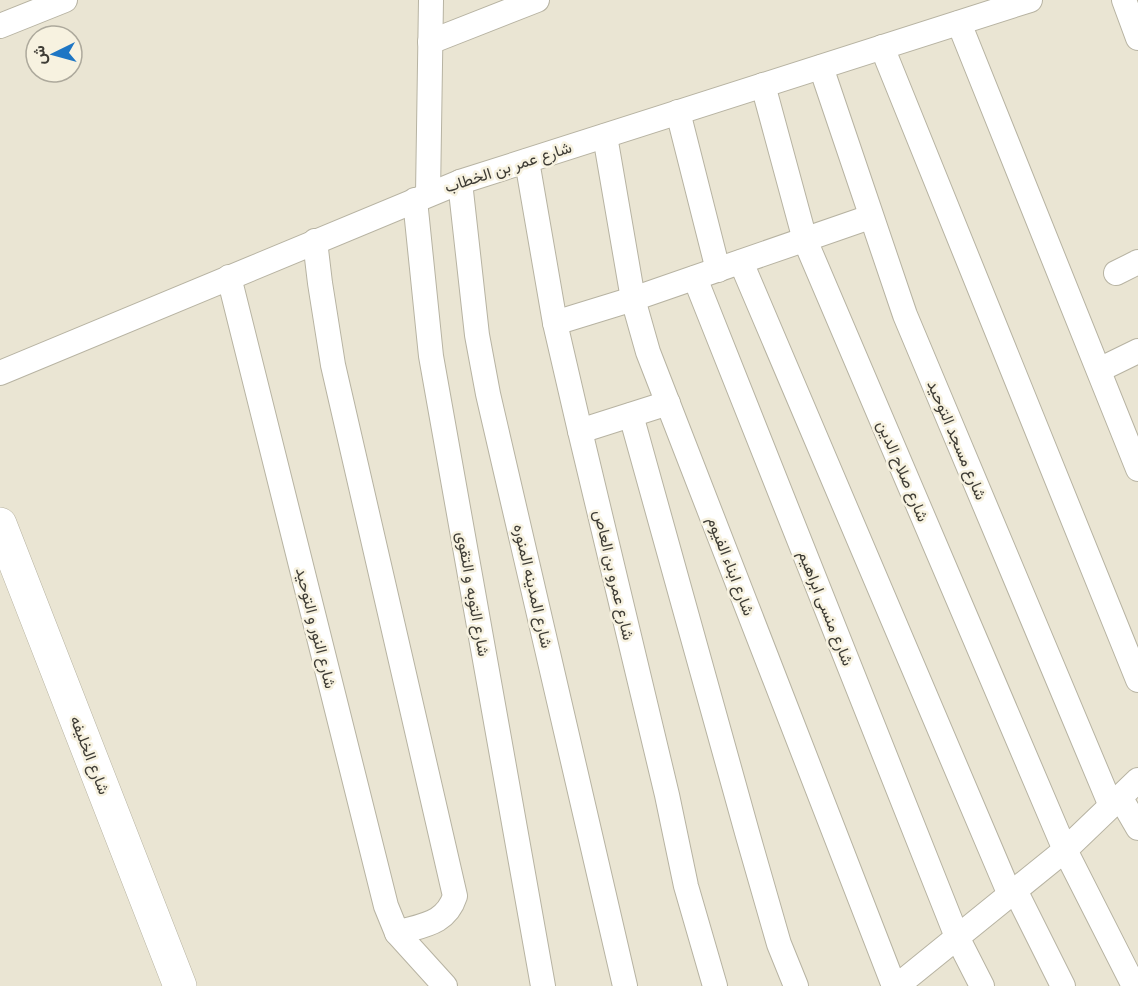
<svg xmlns="http://www.w3.org/2000/svg" width="1138" height="986" font-family="Raleway,Vazirmatn,sans-serif">
<rect width="100%" height="100%" fill="#eae5d3"/>
<g fill="none" stroke-linecap="round" stroke-linejoin="round">
<g stroke="#b7b3a2" stroke-width="26">
<g id="street">
<path d="M1124,0L1138,38"/>
<path d="M959,23L1138,469"/>
<path d="M0,26L65,0"/>
<path d="M430,42L537,0"/>
<path d="M882,47L1138,680"/>
<path d="M821,67L905,315L1111,806"/>
<path d="M763,85L805,240L1065,850L1134,986"/>
<path d="M678,112L718,270"/>
<path d="M605,136L633,299L648,352L894,986"/>
<path d="M527,161L555,323L580,431L667,795L686,886L715,986"/>
<path d="M460,182L477,335L488,394L625,986"/>
<path d="M428,194L431,0"/>
<path d="M415,200L431,356L543,986"/>
<path d="M315,241L320,283L333,365L455,896C446,924 423,925 397,933"/>
<path d="M741,262L1010,895"/>
<path d="M1116,273L1138,262"/>
<path d="M229,277L386,906L397,933L445,986"/>
<path d="M695,278L957,937L982,986"/>
<path d="M555,323L633,299L870,217"/>
<path d="M1099,370L1138,351"/>
<path d="M0,373L460,182L1030,0"/>
<path d="M631,415L748,836L779,944L796,986"/>
<path d="M580,431L668,403"/>
<path d="M1120,797L1138,828"/>
<path d="M1015,890L1063,986"/>
<path d="M897,986L1065,850L1138,780"/>
</g>
</g>
<g stroke="#b7b3a2" stroke-width="34">
<path id="secondary" d="M0,524L180,986"/>
</g>
<use href="#street" stroke="#fff" stroke-width="24"/>
<use href="#secondary" stroke="#fff" stroke-width="33"/>
</g>
<g text-anchor="middle" dominant-baseline="central" stroke-width="5" stroke-linejoin="round" paint-order="stroke">
<g font-size="16" fill="#3e3c35" stroke="#f7f2e0">
<text transform="translate(508 167) rotate(-18)">شارع عمر بن الخطاب</text>
<text transform="translate(957 440) rotate(67)">شارع مسجد التوحيد</text>
<text transform="translate(903 471) rotate(67)">شارع صلاح الدين</text>
<text transform="translate(731 566) rotate(69)">شارع ابناء الفيوم</text>
<text transform="translate(614 575) rotate(77)">شارع عمرو بن العاص</text>
<text transform="translate(533 586) rotate(77)">شارع المدينه المنوره</text>
<text transform="translate(473 594) rotate(80)">شارع التوبه و التقوى</text>
<text transform="translate(826 608) rotate(68)">شارع منسى ابراهيم</text>
<text transform="translate(316 628) rotate(76)">شارع النور و التوحيد</text>
<text transform="translate(90 755) rotate(69)">شارع الخليفه</text>
</g>
</g>
<g transform="translate(54 54) rotate(265)"><circle r="28" fill="#f7f2e0" stroke="#ada99c" stroke-width="1.5"/>
<path d="M0-4.5L10 22L0 15L-10 22Z" fill="#1e76c4"/>
<text y="-9" font-size="16" font-weight="bold" text-anchor="middle" fill="#3e3c35">ش</text>
</g>
</svg>
